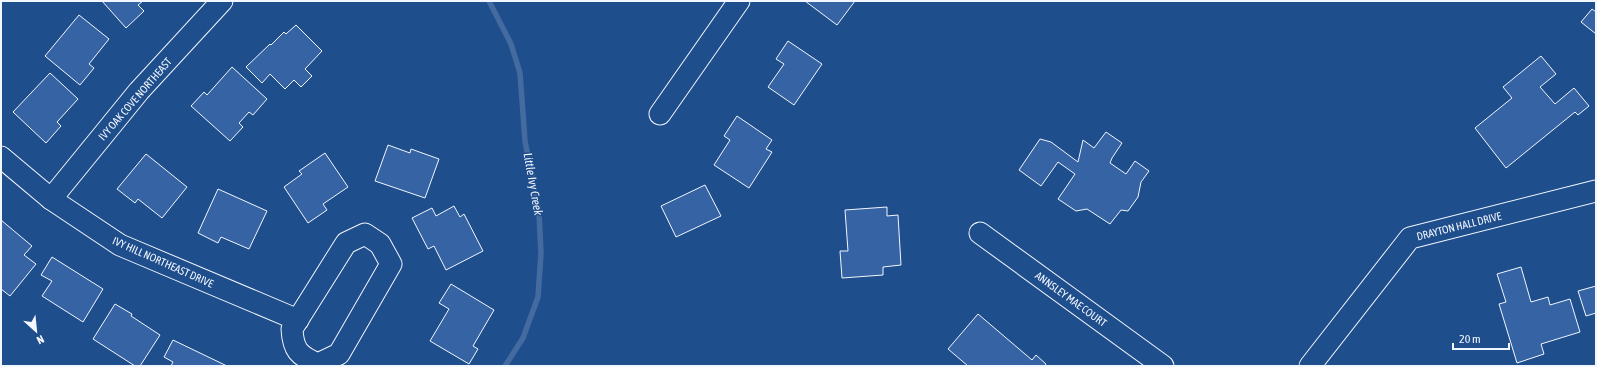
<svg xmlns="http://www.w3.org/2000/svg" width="1597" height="367" font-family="'Asap Condensed',sans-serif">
<rect width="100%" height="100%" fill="#1f4e8c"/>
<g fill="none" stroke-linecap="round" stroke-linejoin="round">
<path stroke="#446ba0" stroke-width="5.5" d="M489,1L511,44L520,73L525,141L539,213L541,253L538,297L523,338L505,366"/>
</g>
<g fill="#3563a3" stroke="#f2f6ff">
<path d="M102,1H143L138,5L144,11L126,28Z"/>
<path d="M805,1H855L837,25Z"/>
<path d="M1592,9L1596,12V34L1581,22Z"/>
<path d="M79,15L109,39L89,64L94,68L80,85L45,56Z"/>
<path d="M296,25L322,51L305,69L312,76L301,87L294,80L285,89L270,74L262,83L246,67L270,44L271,45L284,32L286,34Z"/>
<path d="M788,41L822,64L794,105L768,87L784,64L776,59Z"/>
<path d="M1541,56L1556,74L1540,87L1555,104L1574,88L1589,106L1578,115L1575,112L1506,168L1475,128L1512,98L1503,87Z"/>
<path d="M232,67L267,99L253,115L249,112L239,123L243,127L230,141L191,106L204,92L207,95Z"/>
<path d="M50,73L78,99L57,122L61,126L46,143L13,112Z"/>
<path d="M737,116L772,140L766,149L772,152L749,188L714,165L730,140L724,136Z"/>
<path d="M1106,132L1122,143L1112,158L1110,163L1126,174L1135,161L1149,171L1141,182L1138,197L1128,211L1121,210L1110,224L1087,209L1076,211L1058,199L1075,174L1058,162L1041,186L1019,170L1040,139L1051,142L1078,162L1083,140L1094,148Z"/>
<path d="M388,145L410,153L411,149L439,159L425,198L375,181Z"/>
<path d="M325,153L348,187L323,204L327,210L308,223L284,187L302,174L299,171Z"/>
<path d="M146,154L187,187L162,218L138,199L135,203L117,189Z"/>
<path d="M705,185L721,216L676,237L661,206Z"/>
<path d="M218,189L267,211L249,249L221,237L218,243L198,233Z"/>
<path d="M454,206L460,217L464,214L483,251L446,270L434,246L428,249L412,218L432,208L436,216Z"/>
<path d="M887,207V216L898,215L901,265L883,267V275L842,278L840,251H848L845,210Z"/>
<path d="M1,220L32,246L24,255L36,264L10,296L1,289Z"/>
<path d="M52,257L103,289L83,322L42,296L52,281L41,275Z"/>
<path d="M1521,267L1531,302L1548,297L1550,305L1570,299L1580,332L1541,344L1544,354L1517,363L1499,304L1506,302L1497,274Z"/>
<path d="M451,284L494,310L473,346L478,349L469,364L430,341L449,309L439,303Z"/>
<path d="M1596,286V313L1586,316L1578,291Z"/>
<path d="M115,304L132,314L131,316L160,335L140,366H135L93,339Z"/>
<path d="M978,314L1032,360L1036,355L1046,364L1045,366H968L948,349Z"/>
<path d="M173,340L227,366H171L173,362L164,357Z"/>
</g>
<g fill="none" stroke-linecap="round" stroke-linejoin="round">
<g stroke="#f2f6ff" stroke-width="23">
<g id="minor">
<path d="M660,114L739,1"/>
<path d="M1,157L51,199L120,245L298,320"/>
<path d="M51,199L139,91L222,1"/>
<path d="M980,233L1163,366"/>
<path d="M365,234L380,244L391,264L339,354L318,364C299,356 293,350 292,329L346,243Z"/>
<path d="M1310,366L1410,238L1596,191"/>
</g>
</g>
<use href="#minor" stroke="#1f4e8c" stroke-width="21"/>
</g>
<g text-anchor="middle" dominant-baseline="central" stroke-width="3" stroke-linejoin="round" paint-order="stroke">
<g font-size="11" fill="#f2f6ff" stroke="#1f4e8c">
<text transform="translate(135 99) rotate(-49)">IVY OAK COVE NORTHEAST</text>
<text transform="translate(1459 226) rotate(-14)">DRAYTON HALL DRIVE</text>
<text transform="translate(163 262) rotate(24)">IVY HILL NORTHEAST DRIVE</text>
<text transform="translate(1071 299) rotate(36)">ANNSLEY MAE COURT</text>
</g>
<g font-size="12" font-style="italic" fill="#f2f6ff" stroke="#1f4e8c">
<text transform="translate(533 184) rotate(80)">Little Ivy Creek</text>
</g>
</g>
<rect width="1597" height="367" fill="none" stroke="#f2f6ff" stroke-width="4"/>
<g transform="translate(36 331) rotate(153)" stroke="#1f4e8c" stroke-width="3" paint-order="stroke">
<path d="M0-3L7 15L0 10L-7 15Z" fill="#f2f6ff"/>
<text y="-6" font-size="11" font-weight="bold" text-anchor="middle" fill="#f2f6ff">N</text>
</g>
<path d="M1453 343v6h56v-6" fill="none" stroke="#f2f6ff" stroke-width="2"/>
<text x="1459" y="343" font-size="12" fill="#f2f6ff" stroke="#1f4e8c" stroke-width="3" paint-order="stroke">20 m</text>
</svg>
